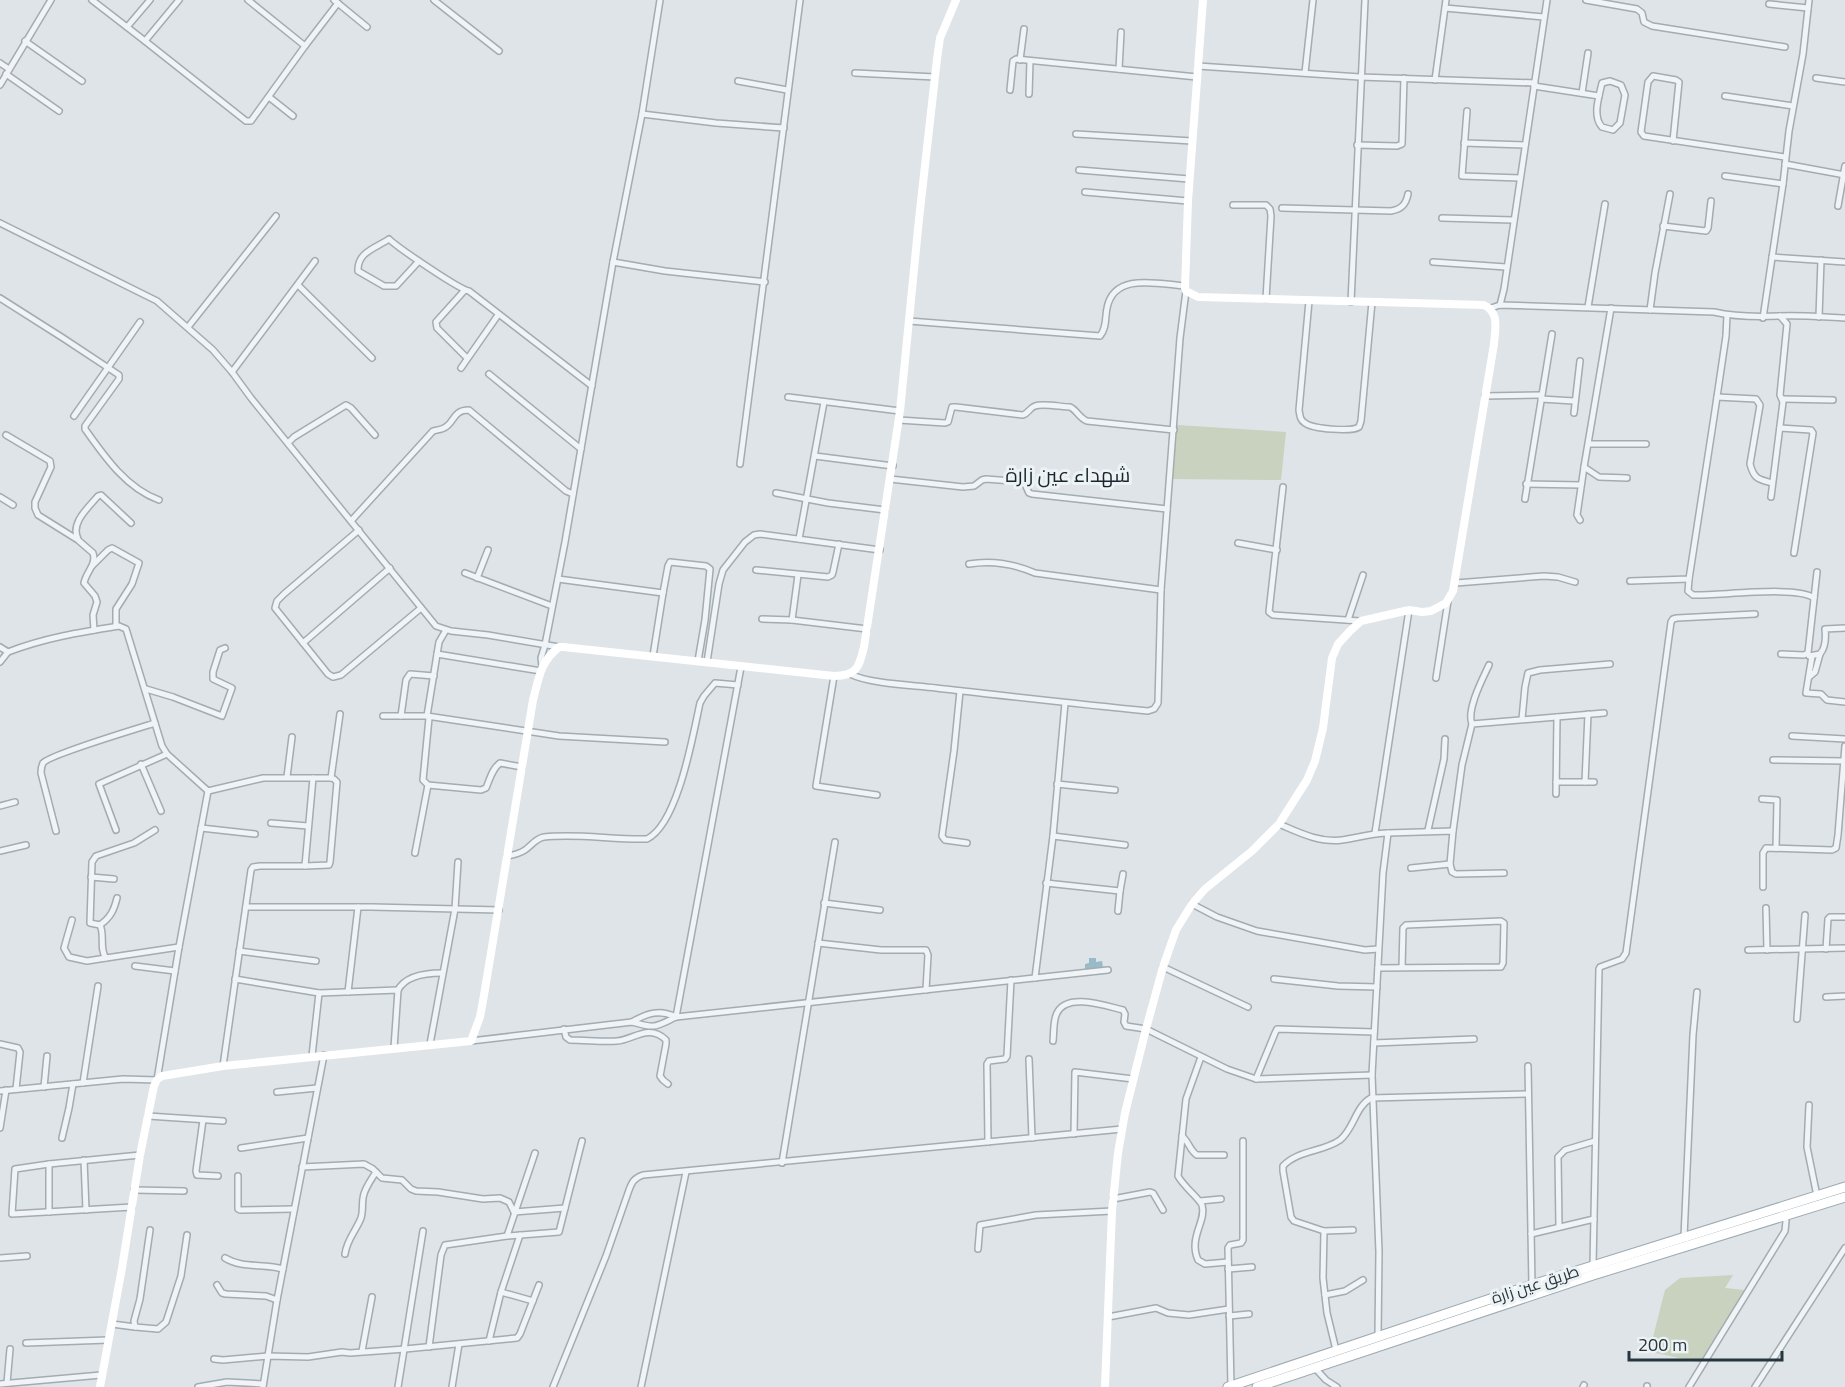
<svg xmlns="http://www.w3.org/2000/svg" width="1845" height="1387" font-family="'Titillium Web',Cairo,sans-serif">
<rect width="100%" height="100%" fill="#dee4e8"/>
<g fill="#c8d2bf">
<path d="M1177,425L1286,432L1281,480L1172,479Z"/>
<path d="M1733,1275L1725,1288L1745,1290L1702,1363L1656,1353L1652,1341L1665,1290L1680,1278Z"/>
</g>
<path fill="#99bbc8" d="M1089,958H1096V962L1102,961L1103,968L1085,969V964L1089,963Z"/>
<g fill="none" stroke-linecap="round" stroke-linejoin="round">
<g stroke="#a3acb2" stroke-width="8">
<g id="street">
<path d="M92,0L145,41L179,0"/>
<path d="M334,0L367,27"/>
<path d="M434,0L499,51"/>
<path d="M1586,0L1637,9L1642,13L1644,22L1652,26L1785,47"/>
<path d="M1769,4L1808,8"/>
<path d="M1445,8L1544,17"/>
<path d="M127,27L150,0"/>
<path d="M25,41L82,81"/>
<path d="M145,41L246,121H251L305,46L248,0"/>
<path d="M305,46L338,3"/>
<path d="M1020,60L1024,29"/>
<path d="M0,63L9,69"/>
<path d="M1198,66L1360,77L1535,83"/>
<path d="M1119,69L1121,32"/>
<path d="M855,73L935,77"/>
<path d="M1305,73L1313,0"/>
<path d="M6,74L59,111"/>
<path d="M1816,78L1845,82"/>
<path d="M1435,80L1446,0"/>
<path d="M738,81L787,90"/>
<path d="M1610,81L1621,85L1625,95L1620,123L1613,130L1602,127C1592,116 1599,97 1602,83Z"/>
<path d="M0,85L51,0"/>
<path d="M1534,86L1599,96"/>
<path d="M1010,90L1013,61L1016,59L1197,77"/>
<path d="M1582,93L1588,53"/>
<path d="M1029,94L1030,61"/>
<path d="M1725,96L1793,106"/>
<path d="M269,97L293,116"/>
<path d="M1467,111L1462,176L1520,178"/>
<path d="M642,114L716,123L784,128"/>
<path d="M1076,134L1192,141"/>
<path d="M1673,141L1679,82L1676,80L1653,76L1648,82L1641,132L1644,136L1785,157"/>
<path d="M1464,143L1525,145"/>
<path d="M1357,145L1397,146L1402,144L1404,78"/>
<path d="M1785,164L1845,175"/>
<path d="M1079,170L1189,179"/>
<path d="M1725,176L1783,184"/>
<path d="M1085,192L1188,201"/>
<path d="M1233,205H1266L1270,209L1271,216L1266,299"/>
<path d="M1838,206L1845,166"/>
<path d="M1282,208L1391,211C1402,209 1406,204 1408,194"/>
<path d="M1442,218L1513,220"/>
<path d="M0,223L157,301L213,350L232,372L251,398L436,626L451,631L488,635L559,647"/>
<path d="M1663,226L1706,231L1708,228L1711,201"/>
<path d="M1772,257L1845,262"/>
<path d="M419,261L396,286H384L358,271C357,252 376,248 389,239C397,247 460,290 469,291L592,386"/>
<path d="M613,262L665,271L765,282"/>
<path d="M1433,262L1506,267"/>
<path d="M298,285L372,358"/>
<path d="M464,291L436,322L437,328L467,358"/>
<path d="M0,298L63,338L119,375V379L85,426V429C104,456 126,488 159,500"/>
<path d="M1309,301L1299,410C1300,416 1300,420 1305,423C1313,429 1351,432 1359,427L1361,421L1372,302"/>
<path d="M1351,302L1365,0"/>
<path d="M1500,305L1504,289L1547,0"/>
<path d="M1588,307L1605,204"/>
<path d="M1491,308L1500,305L1714,312C1736,317 1757,317 1779,316C1801,315 1823,317 1845,318"/>
<path d="M1611,308L1584,467L1599,477L1627,478"/>
<path d="M1650,310L1655,273L1670,194"/>
<path d="M1819,317L1821,260"/>
<path d="M1763,318L1783,184L1789,131L1803,54L1809,0"/>
<path d="M909,321L1100,336C1107,328 1105,317 1107,308C1114,272 1158,284 1185,286"/>
<path d="M188,327L276,216"/>
<path d="M461,368L498,315"/>
<path d="M232,372L315,261"/>
<path d="M489,374L581,449"/>
<path d="M1485,396L1541,395"/>
<path d="M788,397L900,411"/>
<path d="M1717,397L1756,399L1760,405L1750,464C1754,479 1758,479 1772,483"/>
<path d="M1541,399L1574,401"/>
<path d="M1783,399L1833,400"/>
<path d="M1574,413L1580,361"/>
<path d="M74,416L140,322"/>
<path d="M899,420L945,423L948,422L952,407H956L1023,415C1029,413 1029,408 1035,406C1042,403 1062,407 1070,407C1077,410 1079,418 1087,421L1174,430"/>
<path d="M1780,428L1811,430L1813,433L1794,553"/>
<path d="M6,435L50,461L51,467L35,502V508L38,515L78,540L93,553C97,564 86,572 84,583L95,596L97,602L93,615L94,630"/>
<path d="M288,443L294,437L346,405L351,408L375,435"/>
<path d="M1589,444H1646"/>
<path d="M815,456L893,466"/>
<path d="M740,464L800,0"/>
<path d="M890,479L963,487L974,486L982,480L986,479L1024,482L1029,493L1032,494L1167,509"/>
<path d="M1526,484L1581,485"/>
<path d="M1283,487L1269,612L1273,615L1360,621"/>
<path d="M776,493L828,503L885,510"/>
<path d="M0,497L13,505"/>
<path d="M1771,497L1783,402L1780,395L1787,324L1780,316"/>
<path d="M1525,499L1552,334"/>
<path d="M1580,520L1577,515L1584,467"/>
<path d="M351,521L433,431C436,430 440,430 444,428C455,423 452,410 469,410L566,491L573,494"/>
<path d="M359,530L284,594L277,601L275,608L328,674L333,677L341,675L421,608"/>
<path d="M78,539C70,523 88,508 98,496L101,495L131,523"/>
<path d="M799,539L824,402"/>
<path d="M1238,543L1277,550"/>
<path d="M969,564C992,560 1014,564 1035,573L1161,590"/>
<path d="M92,566L108,550L112,548L139,563L132,584L116,609V626"/>
<path d="M756,570L828,577L832,575L833,572L839,544"/>
<path d="M465,573L552,606"/>
<path d="M477,578L488,550"/>
<path d="M558,579L663,593L653,656"/>
<path d="M1689,579L1688,591L1693,595C1718,596 1798,585 1814,598"/>
<path d="M1630,581L1689,579L1714,417L1726,336L1727,315"/>
<path d="M1456,583L1544,576L1558,577L1575,582"/>
<path d="M663,593L668,566L670,562L706,566L710,569L705,620L698,661"/>
<path d="M762,619L792,620L867,629"/>
<path d="M792,620L798,575"/>
<path d="M1348,620L1363,575"/>
<path d="M303,643L390,568"/>
<path d="M0,647L8,652C44,638 81,632 119,626L126,629L162,746L167,754L208,791L263,778H331L340,714"/>
<path d="M437,654L541,671"/>
<path d="M1781,654L1804,655L1808,653L1817,572"/>
<path d="M1809,656L1820,654C1826,647 1826,638 1825,629L1845,628"/>
<path d="M1812,656L1806,693L1821,694L1827,700L1845,702"/>
<path d="M0,662L8,652"/>
<path d="M707,662L719,584L723,570L745,542L754,535L760,534L880,550"/>
<path d="M542,666L541,658L545,645L565,542L613,262L642,114L660,0"/>
<path d="M850,674C870,684 912,685 936,688C1007,696 1077,704 1148,711L1154,709L1158,703L1161,590L1180,338L1186,291"/>
<path d="M834,676L816,786L877,795"/>
<path d="M1809,677L1815,672L1820,654"/>
<path d="M1436,678L1448,601"/>
<path d="M146,689L173,697L222,716L232,688L213,679V672L220,650L225,648"/>
<path d="M960,691L954,751L942,836L945,840L967,843"/>
<path d="M383,716H427L559,736L665,742"/>
<path d="M401,716L406,680L410,674L434,676"/>
<path d="M427,716L439,642L446,630"/>
<path d="M429,718L423,780L428,785L481,790L486,788C490,779 492,769 500,763L522,767"/>
<path d="M1522,719L1525,687L1528,673L1540,670L1610,664"/>
<path d="M1472,724C1466,710 1483,678 1489,665"/>
<path d="M1792,736L1845,739"/>
<path d="M1773,760L1844,761"/>
<path d="M141,764L161,811"/>
<path d="M287,777L292,737"/>
<path d="M1556,782H1594"/>
<path d="M1585,782L1588,714"/>
<path d="M1057,784L1115,790"/>
<path d="M1556,794L1557,717"/>
<path d="M1762,799L1777,800L1776,848"/>
<path d="M0,806L15,802"/>
<path d="M271,823L308,826"/>
<path d="M1279,824C1298,832 1319,843 1342,840C1357,838 1372,833 1388,833L1383,873L1372,1075L1379,1252L1378,1336"/>
<path d="M201,828L255,834"/>
<path d="M116,830L99,784L167,754"/>
<path d="M1428,830L1444,759L1445,739"/>
<path d="M56,831L41,773C41,769 41,767 43,763C49,755 139,728 155,723"/>
<path d="M1453,831L1462,765L1472,724L1604,713"/>
<path d="M1375,833L1409,610"/>
<path d="M1388,833L1453,831L1450,864L1452,872L1456,874L1504,873"/>
<path d="M1053,836L1125,845"/>
<path d="M0,851L26,845"/>
<path d="M415,853L428,785"/>
<path d="M507,856C514,855 519,854 525,850C531,846 536,838 544,837C577,833 613,840 647,839C678,824 693,735 700,703L704,696L715,683L738,685"/>
<path d="M305,866L329,865L330,862L337,782L334,779L331,778"/>
<path d="M1411,868L1450,864"/>
<path d="M91,877L114,879"/>
<path d="M1046,883L1120,891L1118,911"/>
<path d="M1763,887V853L1766,848L1832,850L1836,848L1838,835L1845,746"/>
<path d="M1120,891L1123,874"/>
<path d="M117,898C114,910 111,917 100,925L90,923L92,862L96,856L134,843L155,830"/>
<path d="M824,903L880,910"/>
<path d="M1192,904L1217,917L1257,931L1365,950L1378,949"/>
<path d="M246,907H372L499,910"/>
<path d="M1766,908L1767,950"/>
<path d="M72,920L64,948L69,957L87,961L106,958"/>
<path d="M100,925C105,935 99,949 106,958L179,947"/>
<path d="M818,943L881,950H926L928,955L926,990"/>
<path d="M1826,949L1828,919L1830,917H1845"/>
<path d="M1748,950L1845,948"/>
<path d="M239,951L316,961"/>
<path d="M135,966L175,971"/>
<path d="M1163,967L1248,1007"/>
<path d="M1378,968L1501,967L1503,963L1504,923L1501,921L1406,925L1403,928L1402,968"/>
<path d="M1035,978L1053,836L1065,703"/>
<path d="M235,979L319,993L312,1056"/>
<path d="M1274,979L1338,986L1377,987"/>
<path d="M398,990C406,975 426,973 442,973"/>
<path d="M348,992L358,907"/>
<path d="M319,993L398,990L394,1048"/>
<path d="M1826,997L1845,996"/>
<path d="M676,1017L741,667"/>
<path d="M1797,1019L1805,915"/>
<path d="M632,1022C647,1013 660,1009 676,1017"/>
<path d="M564,1029L566,1037L570,1040C586,1040 602,1042 617,1041C633,1040 649,1023 666,1040V1044L660,1076L663,1080L668,1084"/>
<path d="M471,1041L632,1022C656,1029 655,1027 676,1017L1108,970"/>
<path d="M1053,1041C1054,1033 1053,1020 1057,1013C1067,992 1106,1006 1123,1010L1125,1014L1124,1022L1126,1026L1146,1029L1227,1069L1256,1079L1372,1075"/>
<path d="M1374,1043L1474,1039"/>
<path d="M0,1044L18,1048L20,1052L16,1089"/>
<path d="M430,1044L455,909L458,862"/>
<path d="M1201,1057L1186,1099L1178,1176C1183,1186 1199,1198 1202,1205C1207,1221 1188,1237 1198,1260L1205,1264L1228,1262"/>
<path d="M1029,1059L1032,1138"/>
<path d="M223,1066L251,870L253,867L260,866H305L313,778"/>
<path d="M1528,1066L1532,1285"/>
<path d="M1256,1079L1275,1033L1277,1029L1374,1032"/>
<path d="M83,1083L98,986"/>
<path d="M44,1087L47,1056"/>
<path d="M0,1091L123,1079L157,1080L179,947L208,791"/>
<path d="M277,1092L317,1088"/>
<path d="M1809,1105L1807,1147L1817,1196"/>
<path d="M148,1116L223,1121"/>
<path d="M203,1120L196,1171L197,1175L218,1176"/>
<path d="M0,1128L6,1090"/>
<path d="M1074,1134L1075,1072L1133,1079"/>
<path d="M1182,1136C1189,1142 1190,1151 1197,1155H1224"/>
<path d="M62,1138L69,1108L73,1084"/>
<path d="M988,1142L987,1064L989,1061L1005,1059L1007,1056L1011,980"/>
<path d="M241,1148L308,1138"/>
<path d="M84,1160L86,1210"/>
<path d="M782,1163L835,842"/>
<path d="M49,1164V1212"/>
<path d="M302,1167L364,1164L373,1169L382,1178L402,1180L411,1189L416,1191L438,1192L483,1199L500,1198L509,1202L514,1212"/>
<path d="M238,1176V1209L240,1210L294,1209"/>
<path d="M134,1190L184,1191"/>
<path d="M1113,1199L1150,1192L1153,1193L1163,1210"/>
<path d="M1200,1201L1221,1199"/>
<path d="M132,1207L12,1214L15,1169L49,1164L140,1155"/>
<path d="M514,1212L565,1208"/>
<path d="M1559,1227L1558,1157L1565,1150L1595,1141"/>
<path d="M150,1230L140,1299L134,1321L135,1327L158,1329L166,1322L181,1276L187,1235"/>
<path d="M1324,1231L1353,1230"/>
<path d="M1531,1234L1594,1219"/>
<path d="M507,1236L559,1232L582,1141"/>
<path d="M1684,1237L1693,1035L1697,992"/>
<path d="M978,1249L980,1225L1036,1215L1112,1211"/>
<path d="M345,1254C347,1239 356,1231 361,1218C363,1212 362,1205 363,1198C364,1189 371,1180 376,1172"/>
<path d="M0,1258L27,1256"/>
<path d="M225,1258C243,1269 264,1263 283,1269"/>
<path d="M1593,1266L1599,969L1600,967L1622,959L1626,953L1671,622L1673,619L1677,618L1755,614"/>
<path d="M1228,1269L1252,1267"/>
<path d="M217,1285L222,1293L226,1294L266,1296L277,1300"/>
<path d="M501,1292L533,1301"/>
<path d="M1325,1295L1345,1291L1363,1280"/>
<path d="M1229,1316L1249,1314"/>
<path d="M1108,1317L1156,1308L1168,1313L1189,1315L1229,1309"/>
<path d="M112,1324L135,1327"/>
<path d="M489,1341L501,1292L520,1235"/>
<path d="M26,1343L108,1340"/>
<path d="M429,1347L441,1255L445,1245L507,1236L535,1153"/>
<path d="M1336,1350L1327,1313L1323,1278L1324,1231L1294,1221L1291,1217L1283,1171V1166C1298,1150 1323,1152 1340,1140C1354,1129 1355,1107 1371,1098L1528,1094"/>
<path d="M362,1351L372,1297"/>
<path d="M214,1359L223,1360L268,1356L308,1357L342,1352L350,1353L405,1349L517,1338L520,1334L539,1285"/>
<path d="M1314,1367L1326,1380L1337,1387"/>
<path d="M7,1383L10,1349"/>
<path d="M0,1384L101,1375"/>
<path d="M1231,1386L1228,1248L1230,1245L1241,1243L1243,1240V1141"/>
<path d="M198,1387L227,1382L263,1384"/>
<path d="M263,1387L277,1300L324,1055"/>
<path d="M398,1387L423,1231"/>
<path d="M452,1387L459,1344"/>
<path d="M553,1387L606,1256L629,1190C632,1182 634,1178 643,1175L1122,1129"/>
<path d="M641,1387L686,1172"/>
<path d="M1583,1387L1584,1385"/>
<path d="M1647,1387V1386"/>
<path d="M1689,1387L1785,1231L1786,1221L1785,1216"/>
<path d="M1755,1387L1845,1248"/>
</g>
</g>
<g stroke="#9dabb3" stroke-width="11">
<g id="primary">
<path d="M1228,1387L1532,1285L1845,1187"/>
<path d="M1257,1387L1593,1275L1845,1197"/>
</g>
</g>
<use href="#street" stroke="#f1f4f6" stroke-width="5"/>
<g stroke="#fff" stroke-width="8">
<path d="M100,1387L122,1268L140,1155L154,1086L157,1080L162,1076L223,1066L471,1041L480,1017L484,995L533,700C539,678 540,662 559,647H563L834,676C857,676 859,667 864,647L900,411L919,219L937,59L940,38L956,0"/>
<path d="M1105,1387L1112,1211L1118,1153L1125,1113L1146,1029L1163,967L1176,930L1192,904L1205,889L1252,851L1279,824L1307,780L1315,761L1323,728L1332,658L1338,644L1350,631L1361,621L1409,610L1422,612L1431,611L1446,603L1453,591L1494,344C1495,329 1500,313 1484,305L1198,297L1186,291L1185,288L1188,201L1203,0"/>
</g>
<use href="#primary" stroke="#fff" stroke-width="9"/>
</g>
<g text-anchor="middle" dominant-baseline="central" stroke-width="6" stroke-linejoin="round" paint-order="stroke">
<g font-size="16" fill="#27353e" stroke="#edf3f5">
<text transform="translate(1535 1284) rotate(-18)">طريق عين زارة</text>
</g>
<g font-size="20" fill="#1a262f" stroke="#edf3f5">
<text x="1068" y="474">شهداء عين زارة</text>
</g>
</g>
<path d="M1629 1351v9h153v-9" fill="none" stroke="#27353e" stroke-width="3"/>
<text x="1638" y="1351" font-size="18" fill="#27353e" stroke="#edf3f5" stroke-width="4.5" paint-order="stroke">200 m</text>
</svg>
